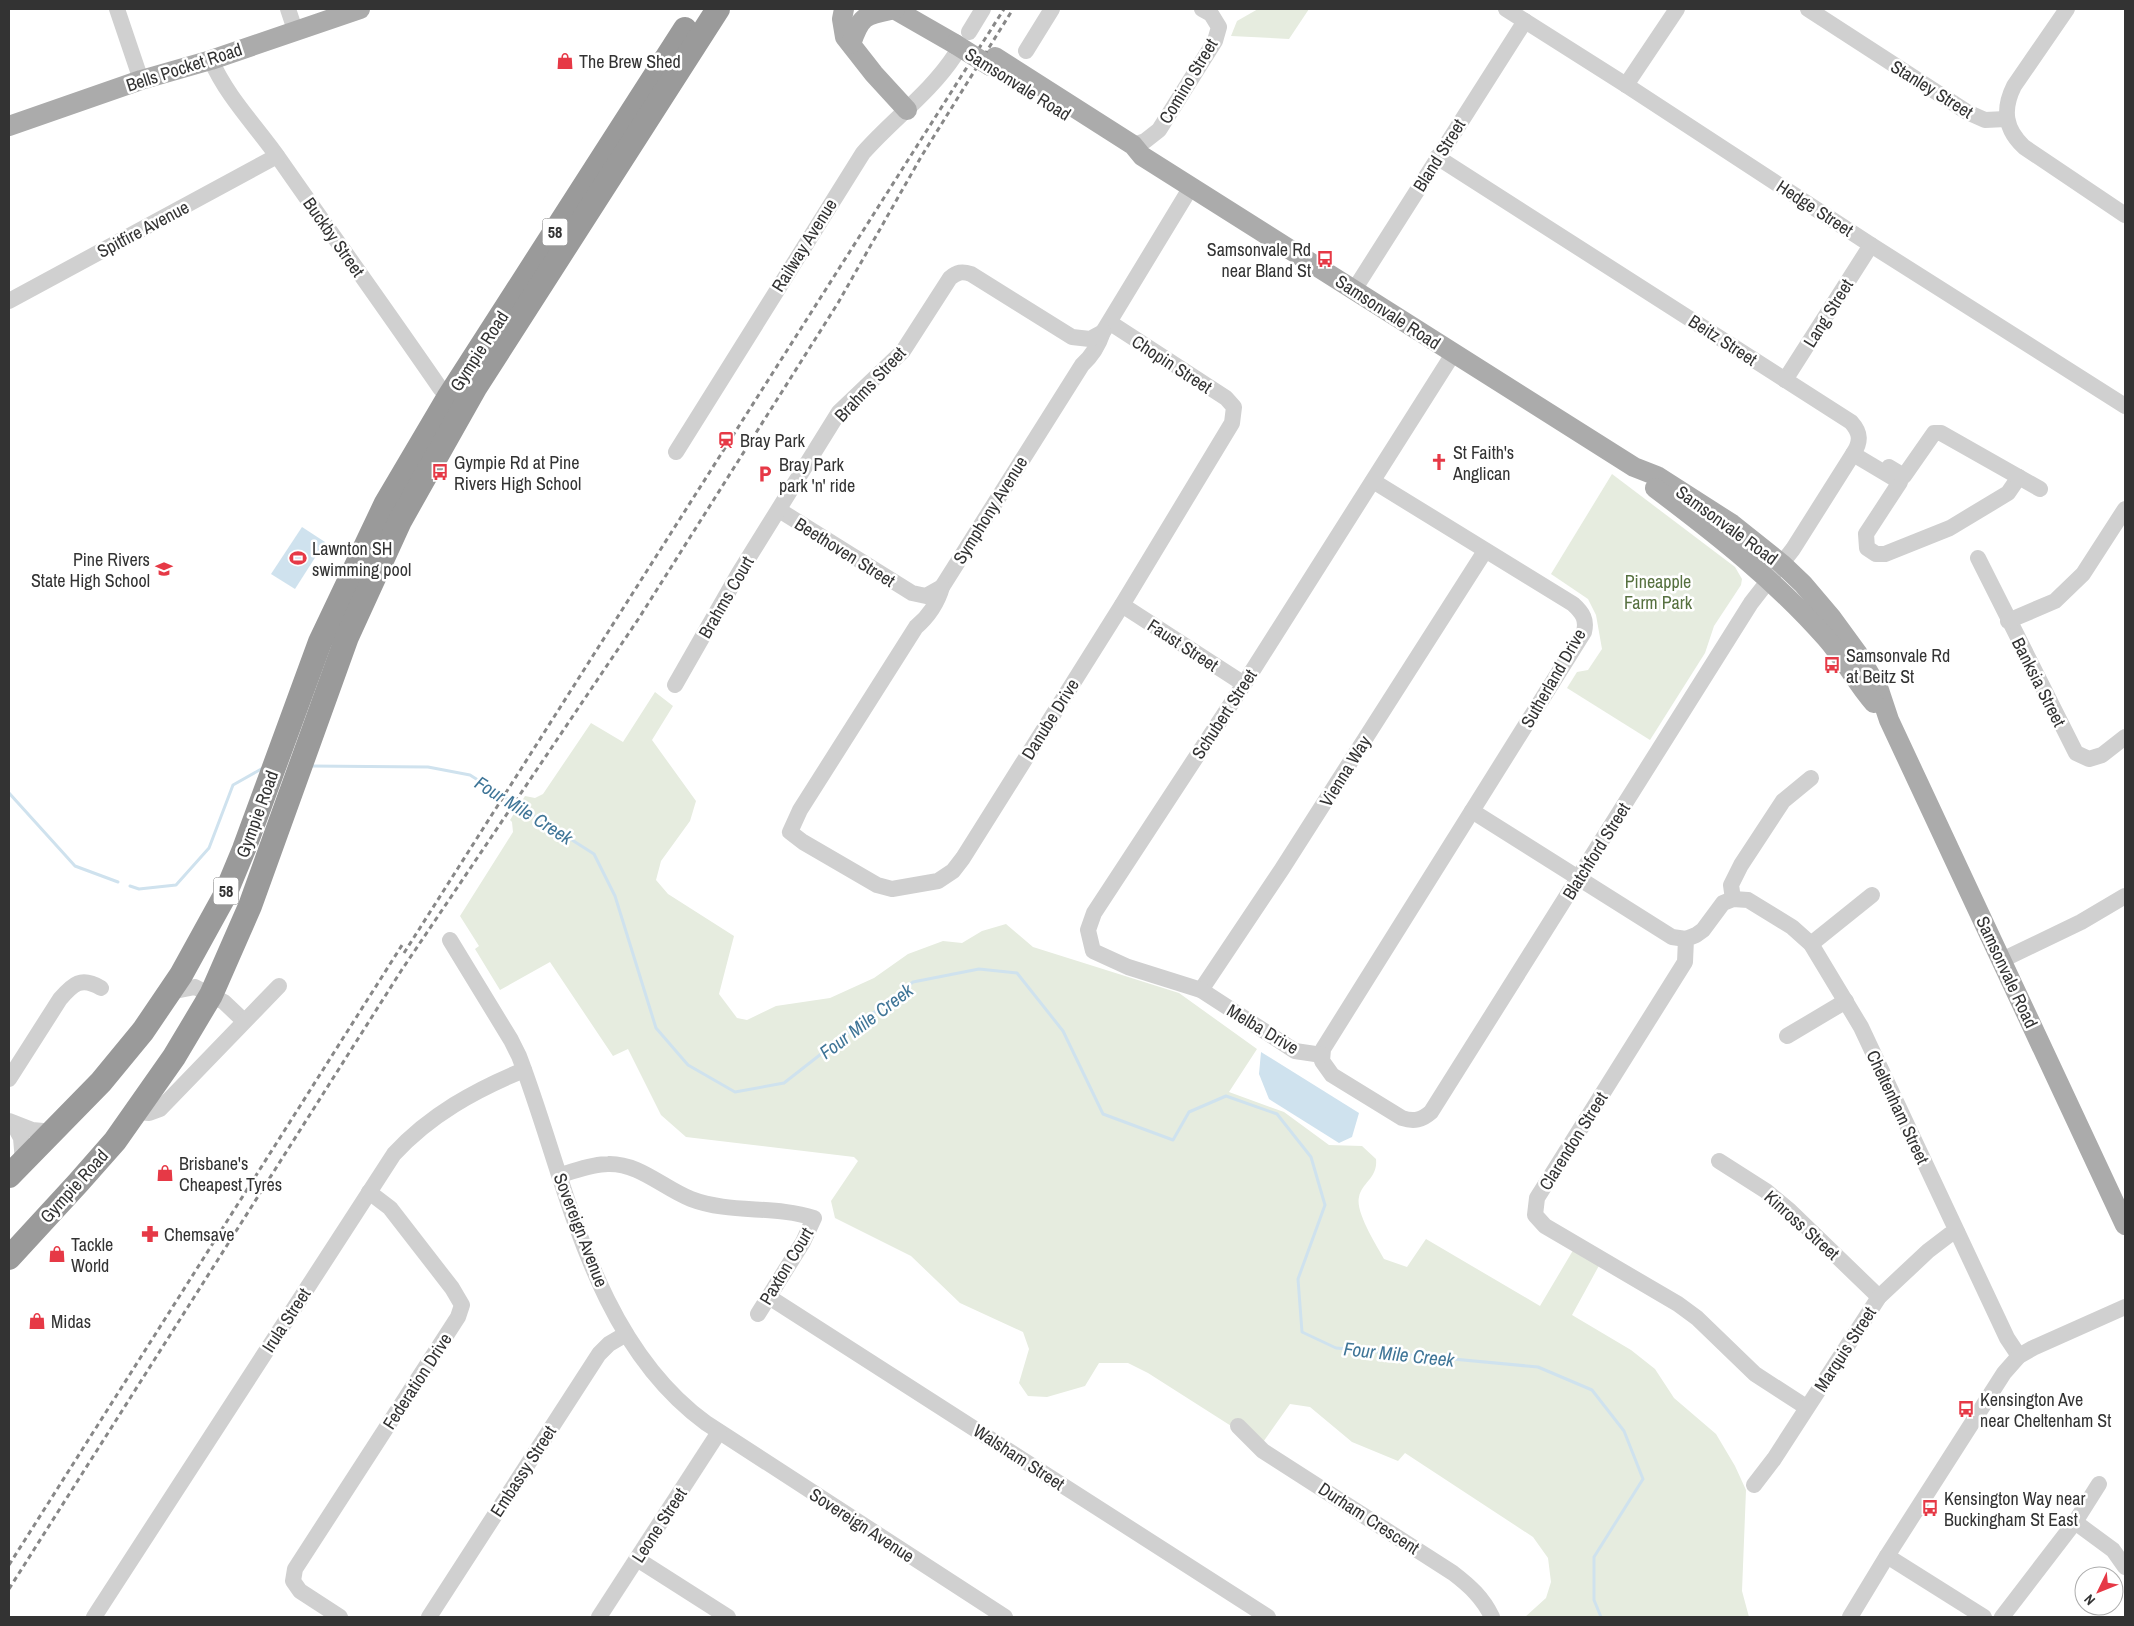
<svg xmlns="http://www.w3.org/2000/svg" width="2134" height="1626" font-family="'Archivo Narrow',sans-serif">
<rect width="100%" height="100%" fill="#fff"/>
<g fill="#e6ecdf">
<path d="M1258,9H1309L1289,39L1231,36L1237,21Z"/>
<path d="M1612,474L1735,567L1742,579L1741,585L1714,626L1705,653L1650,740L1567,688L1577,672L1588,670L1602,649L1596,615L1588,599L1551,574Z"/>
<path d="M655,692L673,706L652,740L696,801L690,821L661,861L656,880L668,894L734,936L719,994L737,1018L747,1020L776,1006L830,998L874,978L908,954L943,941L962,943L982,931L1006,924L1033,947L1179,993L1257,1049L1229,1092L1284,1112L1329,1145L1362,1146L1376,1159C1378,1178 1362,1182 1359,1197C1355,1212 1377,1246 1384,1259L1407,1267L1426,1239L1540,1306L1575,1247L1601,1262L1572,1315L1631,1350L1655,1369L1674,1398L1716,1434L1735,1466L1746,1490L1742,1591L1749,1617H1525L1546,1598L1551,1582L1548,1558L1533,1537L1405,1453L1398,1461L1352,1442L1310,1407L1290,1404L1261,1445L1148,1373L1128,1363H1099L1085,1386L1047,1397L1028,1396L1019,1383L1029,1349L1023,1332L960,1303L911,1256L835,1218L831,1201L858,1161L854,1157L686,1137L661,1115L628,1049L613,1056L550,962L500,990L475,949L479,946L460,916L513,832L512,822L510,820L525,796L535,798L543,794L591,723L623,742Z"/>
</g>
<g fill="#cfe2ee">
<path d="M302,527L325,542L295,589L271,574Z"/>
<path d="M1261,1052L1359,1113L1352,1137L1339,1143L1269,1099L1259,1074Z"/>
</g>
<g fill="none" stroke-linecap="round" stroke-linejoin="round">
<g stroke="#cfe2ee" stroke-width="3">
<path d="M309,766L428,767L470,775L594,854L615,896L656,1028L688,1065L735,1092L784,1083L913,982L979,969L1017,973L1063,1031L1103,1114L1173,1140L1189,1112L1226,1096L1277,1114L1311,1157L1325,1205L1298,1279L1302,1332L1336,1348L1538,1367L1592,1390L1624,1431L1643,1479L1594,1557V1600L1601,1617"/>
<path d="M9,793L75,866L118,882"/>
<path d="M130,886L139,889L176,885L209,848L233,785L263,768"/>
</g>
<g stroke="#d0d0d0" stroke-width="16">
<path d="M117,9L141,80"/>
<path d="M288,9L295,30"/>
<path d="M1506,9L1626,85L1871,245L2125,406"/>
<path d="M1808,9L1967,112L1985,120L2006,119"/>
<path d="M2067,9L2014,86C2002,110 2005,129 2024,147L2125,215"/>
<path d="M969,32L983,9"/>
<path d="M1026,51L1052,9"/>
<path d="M211,60C227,97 257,127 280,160C333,236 387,311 440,388L455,403"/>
<path d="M1626,85L1677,9"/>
<path d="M1133,145L1145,141L1159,130L1215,41L1219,27L1211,14L1202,9"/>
<path d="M1354,290L1525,21"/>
<path d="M9,301L277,156"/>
<path d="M1109,322L1226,398L1234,407L1232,423L1122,605L963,858L953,871L938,881L892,889L877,885L803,842L790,832L800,810L916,627C928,617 938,602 942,587L1082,365C1092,356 1099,344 1103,332L1191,187"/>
<path d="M1785,380L1871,245"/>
<path d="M676,452L863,153C893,119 930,93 955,55"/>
<path d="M1853,454L1900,482L1866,534L1867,548L1876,554H1885L1950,528L2008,493L2019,477"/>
<path d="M1889,467L1904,476L1934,433H1941L2040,489"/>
<path d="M1373,481L1573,604C1583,613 1587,620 1584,632L1323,1049L1322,1061L1332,1075L1402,1118C1414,1122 1422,1120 1431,1112L1751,603L1793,549L1853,454C1861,442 1861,433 1851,422L1437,157"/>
<path d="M779,510L912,593L926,596L942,587"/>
<path d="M1978,558L2076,753L2089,759L2102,755L2125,737"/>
<path d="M1122,605L1244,684"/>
<path d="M2008,621L2055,601L2083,574L2125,509"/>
<path d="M675,685L739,573L839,412L903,351L950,278C957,272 962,271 971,274L1072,337L1090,339L1103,332"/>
<path d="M1472,811L1672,937L1686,939"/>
<path d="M1733,899L1731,885L1741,865L1783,801L1811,778"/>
<path d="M450,940L511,1040L519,1056C567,1181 591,1339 706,1423L1005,1617"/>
<path d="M1811,944L1872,895"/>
<path d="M2002,960L2081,922L2125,896"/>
<path d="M1201,990L1282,869L1485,551"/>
<path d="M170,992L195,987L224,1002L244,1021"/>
<path d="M1787,1036L1846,1001"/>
<path d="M1322,1055L1295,1051L1201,990L1128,967L1093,951L1088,930L1094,913L1244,684L1453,354"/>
<path d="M9,1079L60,999C73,984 81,976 101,988"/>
<path d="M136,1112L149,1113L160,1109L279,986"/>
<path d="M9,1121L32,1130L54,1132"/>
<path d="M14,1125L21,1138L23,1161"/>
<path d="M1719,1161L1766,1191L1790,1211L1879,1297"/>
<path d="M560,1175C575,1171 592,1164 608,1164C639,1163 663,1188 691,1199C730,1214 775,1205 814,1218L803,1242L758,1314"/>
<path d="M769,1297L1268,1617"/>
<path d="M1806,1407L1755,1374L1697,1318L1678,1304L1545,1226L1535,1215L1537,1198L1685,962L1686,939L1696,935L1703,930L1723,903L1733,899L1748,900L1792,927L1811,944L1861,1027L2007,1338L2019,1356"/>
<path d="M1238,1426L1263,1451L1453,1573C1470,1586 1483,1598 1492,1617"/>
<path d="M1754,1485L1774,1459L1879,1297L1928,1251L1949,1235L1957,1232"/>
<path d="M2075,1522L2113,1550L2125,1567"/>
<path d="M1887,1556L1984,1617"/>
<path d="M637,1559L728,1617"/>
<path d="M94,1617L394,1154C430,1115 475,1090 524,1070"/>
<path d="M340,1617L300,1591L293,1581L295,1569L458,1317L462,1305L452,1288L390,1208L369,1192"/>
<path d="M429,1617L599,1354L609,1344L626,1334"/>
<path d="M599,1617L719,1432"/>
<path d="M1850,1617L1887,1556L2004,1373L2019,1356L2033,1348L2125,1307"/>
<path d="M2002,1617L2075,1522L2099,1484"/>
</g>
<g stroke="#ababab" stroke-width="20">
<path d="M844,9L842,19L845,37L874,74L907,110"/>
<path d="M894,9L955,44"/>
<path d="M851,44C861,14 866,15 895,9"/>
<path d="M995,57L1133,145L1142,156L1634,467L1657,476L1732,524L1782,564L1803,584L1831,617L1858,654L1879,690L1889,720L2125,1225"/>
<path d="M9,126L141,80L211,60L360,9"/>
<path d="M1655,488C1716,534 1776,581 1826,638C1844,658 1856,683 1874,703"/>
</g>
<g stroke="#9a9a9a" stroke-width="24">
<path d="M9,1176L101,1082L143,1031L181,975L224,897L244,849L320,642L386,503L448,398L685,29"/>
<path d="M9,1258L78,1183L115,1141L174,1057L211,995L250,906L347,637L400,521L475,388L718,9"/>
</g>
<g stroke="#888" stroke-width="3" stroke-dasharray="5 4" stroke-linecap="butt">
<path d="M404,953L1004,9"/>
<path d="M9,1565L404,942"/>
<path d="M9,1589L401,971L639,618L838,303L921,157L1013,9"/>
</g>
<path stroke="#ababab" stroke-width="20" d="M955,44L990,66"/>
</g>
<defs>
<g id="shop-bare" transform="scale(1.35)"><path d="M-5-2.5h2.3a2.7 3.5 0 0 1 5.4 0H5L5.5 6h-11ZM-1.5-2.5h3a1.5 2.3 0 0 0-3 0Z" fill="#e63946" stroke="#fff" stroke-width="2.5" paint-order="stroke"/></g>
<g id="bus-bare" transform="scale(1.35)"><path d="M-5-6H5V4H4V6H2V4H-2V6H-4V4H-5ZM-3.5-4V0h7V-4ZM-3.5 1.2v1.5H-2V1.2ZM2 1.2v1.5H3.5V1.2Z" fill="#e63946" stroke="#fff" stroke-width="2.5" paint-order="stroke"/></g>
<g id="station-bare" transform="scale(1.35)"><path d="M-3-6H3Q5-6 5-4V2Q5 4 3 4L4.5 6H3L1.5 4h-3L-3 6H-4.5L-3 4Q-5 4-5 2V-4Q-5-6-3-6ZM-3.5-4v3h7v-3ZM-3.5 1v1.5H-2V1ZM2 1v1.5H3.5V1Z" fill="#e63946" stroke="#fff" stroke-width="2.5" paint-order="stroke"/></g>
<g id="church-bare" transform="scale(1.35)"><path d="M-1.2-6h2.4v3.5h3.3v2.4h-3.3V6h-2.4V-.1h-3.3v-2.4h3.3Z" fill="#e63946" stroke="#fff" stroke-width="2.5" paint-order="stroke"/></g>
<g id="parking-bare" transform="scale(1.35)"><path d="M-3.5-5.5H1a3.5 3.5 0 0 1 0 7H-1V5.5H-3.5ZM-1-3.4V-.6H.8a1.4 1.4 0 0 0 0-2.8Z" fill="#e63946" stroke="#fff" stroke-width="2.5" paint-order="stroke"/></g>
<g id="stadium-bare" transform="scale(1.35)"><path d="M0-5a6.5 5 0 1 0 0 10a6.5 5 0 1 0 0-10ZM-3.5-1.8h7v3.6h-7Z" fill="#e63946" stroke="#fff" stroke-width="2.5" paint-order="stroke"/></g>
<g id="school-bare" transform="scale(1.35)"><path d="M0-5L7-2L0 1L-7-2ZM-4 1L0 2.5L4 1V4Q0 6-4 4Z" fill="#e63946" stroke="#fff" stroke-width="2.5" paint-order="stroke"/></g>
<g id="pharmacy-bare" transform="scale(1.35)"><path d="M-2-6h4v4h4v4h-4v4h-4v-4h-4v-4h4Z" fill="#e63946" stroke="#fff" stroke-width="2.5" paint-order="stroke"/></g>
</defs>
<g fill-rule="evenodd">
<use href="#shop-bare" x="565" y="61"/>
<use href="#bus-bare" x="1325" y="259"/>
<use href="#station-bare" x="726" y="440"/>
<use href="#church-bare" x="1439" y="462"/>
<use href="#bus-bare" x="440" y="472"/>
<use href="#parking-bare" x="765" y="474"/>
<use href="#stadium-bare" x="298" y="558"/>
<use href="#school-bare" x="164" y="569"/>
<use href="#bus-bare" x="1832" y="665"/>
<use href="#shop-bare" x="165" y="1173"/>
<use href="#pharmacy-bare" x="150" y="1234"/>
<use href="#shop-bare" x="57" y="1254"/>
<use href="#shop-bare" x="37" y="1321"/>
<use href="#bus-bare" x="1966" y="1409"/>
<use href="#bus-bare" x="1930" y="1508"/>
</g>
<g text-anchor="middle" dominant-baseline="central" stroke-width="5" stroke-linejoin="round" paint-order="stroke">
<g fill="#fff" stroke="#707070" stroke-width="1">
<rect x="542.5" y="218.5" width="25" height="27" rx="4"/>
<rect x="213.5" y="877.5" width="25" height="27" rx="4"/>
</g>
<g font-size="16" font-weight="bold" fill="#333">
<text x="555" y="232">58</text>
<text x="226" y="891">58</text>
</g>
<g font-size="18" fill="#333" stroke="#fff" text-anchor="start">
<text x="579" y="61">The Brew Shed</text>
<text x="1311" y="249" text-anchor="end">Samsonvale Rd<tspan x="1311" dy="21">near Bland St</tspan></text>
<text x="740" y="440">Bray Park</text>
<text x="1453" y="452">St Faith's<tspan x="1453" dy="21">Anglican</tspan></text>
<text x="454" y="462">Gympie Rd at Pine<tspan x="454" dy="21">Rivers High School</tspan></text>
<text x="779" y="464">Bray Park<tspan x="779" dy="21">park 'n' ride</tspan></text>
<text x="312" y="548">Lawnton SH<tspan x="312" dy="21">swimming pool</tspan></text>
<text x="150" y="559" text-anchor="end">Pine Rivers<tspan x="150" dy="21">State High School</tspan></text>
<text x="1846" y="655">Samsonvale Rd<tspan x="1846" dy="21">at Beitz St</tspan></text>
<text x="179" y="1163">Brisbane's<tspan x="179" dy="21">Cheapest Tyres</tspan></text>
<text x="164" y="1234">Chemsave</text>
<text x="71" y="1244">Tackle<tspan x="71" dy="21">World</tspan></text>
<text x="51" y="1321">Midas</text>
<text x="1980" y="1399">Kensington Ave<tspan x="1980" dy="21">near Cheltenham St</tspan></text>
<text x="1944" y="1498">Kensington Way near<tspan x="1944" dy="21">Buckingham St East</tspan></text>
</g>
<g font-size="18" fill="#333" stroke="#fff">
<text transform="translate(184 67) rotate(-18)">Bells Pocket Road</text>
<text transform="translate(1188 81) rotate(-59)">Comino Street</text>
<text transform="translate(1018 84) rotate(32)">Samsonvale Road</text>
<text transform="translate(1932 89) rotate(32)">Stanley Street</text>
<text transform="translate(1439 155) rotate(-58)">Bland Street</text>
<text transform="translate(1815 208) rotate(33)">Hedge Street</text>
<text transform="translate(143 229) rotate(-28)">Spitfire Avenue</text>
<text transform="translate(334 237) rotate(55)">Buckby Street</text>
<text transform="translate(804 245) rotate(-58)">Railway Avenue</text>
<text transform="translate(1388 312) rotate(33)">Samsonvale Road</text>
<text transform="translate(1828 313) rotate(-58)">Lang Street</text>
<text transform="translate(1723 340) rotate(33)">Beitz Street</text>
<text transform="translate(479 351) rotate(-57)">Gympie Road</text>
<text transform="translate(1172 364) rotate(33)">Chopin Street</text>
<text transform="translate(870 384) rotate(-47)">Brahms Street</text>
<text transform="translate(990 510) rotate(-58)">Symphony Avenue</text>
<text transform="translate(1727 525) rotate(36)">Samsonvale Road</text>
<text transform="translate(845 552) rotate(32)">Beethoven Street</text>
<text transform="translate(726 597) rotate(-60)">Brahms Court</text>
<text transform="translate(1183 645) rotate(33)">Faust Street</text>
<text transform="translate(1553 678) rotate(-60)">Sutherland Drive</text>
<text transform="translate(2039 682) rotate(63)">Banksia Street</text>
<text transform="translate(1224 714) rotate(-57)">Schubert Street</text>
<text transform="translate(1050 719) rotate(-58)">Danube Drive</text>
<text transform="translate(1345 771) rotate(-58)">Vienna Way</text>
<text transform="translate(257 814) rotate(-70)">Gympie Road</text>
<text transform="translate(1596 851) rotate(-58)">Blatchford Street</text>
<text transform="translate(2007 972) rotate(65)">Samsonvale Road</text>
<text transform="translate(1263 1029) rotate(31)">Melba Drive</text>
<text transform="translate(1898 1107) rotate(65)">Cheltenham Street</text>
<text transform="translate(1573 1141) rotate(-58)">Clarendon Street</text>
<text transform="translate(74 1186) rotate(-48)">Gympie Road</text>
<text transform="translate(1802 1225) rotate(42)">Kinross Street</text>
<text transform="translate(581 1230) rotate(69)">Sovereign Avenue</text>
<text transform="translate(786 1266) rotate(-59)">Paxton Court</text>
<text transform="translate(286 1320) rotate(-57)">Irula Street</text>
<text transform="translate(1845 1349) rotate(-57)">Marquis Street</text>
<text transform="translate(417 1381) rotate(-57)">Federation Drive</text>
<text transform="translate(1019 1457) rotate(33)">Walsham Street</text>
<text transform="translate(523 1471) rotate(-57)">Embassy Street</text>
<text transform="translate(1369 1518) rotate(33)">Durham Crescent</text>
<text transform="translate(659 1525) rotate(-57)">Leone Street</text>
<text transform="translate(862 1525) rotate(33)">Sovereign Avenue</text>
</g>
<g font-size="18" fill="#56703f" stroke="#fff">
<text x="1658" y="581">Pineapple<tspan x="1658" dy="21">Farm Park</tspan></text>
</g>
<g font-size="19" font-style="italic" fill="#3f7597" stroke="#fff">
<text transform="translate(524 810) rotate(32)">Four Mile Creek</text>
<text transform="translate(866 1021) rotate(-37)">Four Mile Creek</text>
<text transform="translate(1399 1354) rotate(6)">Four Mile Creek</text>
</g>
</g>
<rect width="2134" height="1626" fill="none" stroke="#333333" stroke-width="20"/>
<g transform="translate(2099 1591) rotate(227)"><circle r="24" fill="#ffffff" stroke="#adadad"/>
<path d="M0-4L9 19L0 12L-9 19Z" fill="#e63946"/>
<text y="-8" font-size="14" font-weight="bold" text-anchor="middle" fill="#333333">N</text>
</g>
</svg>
